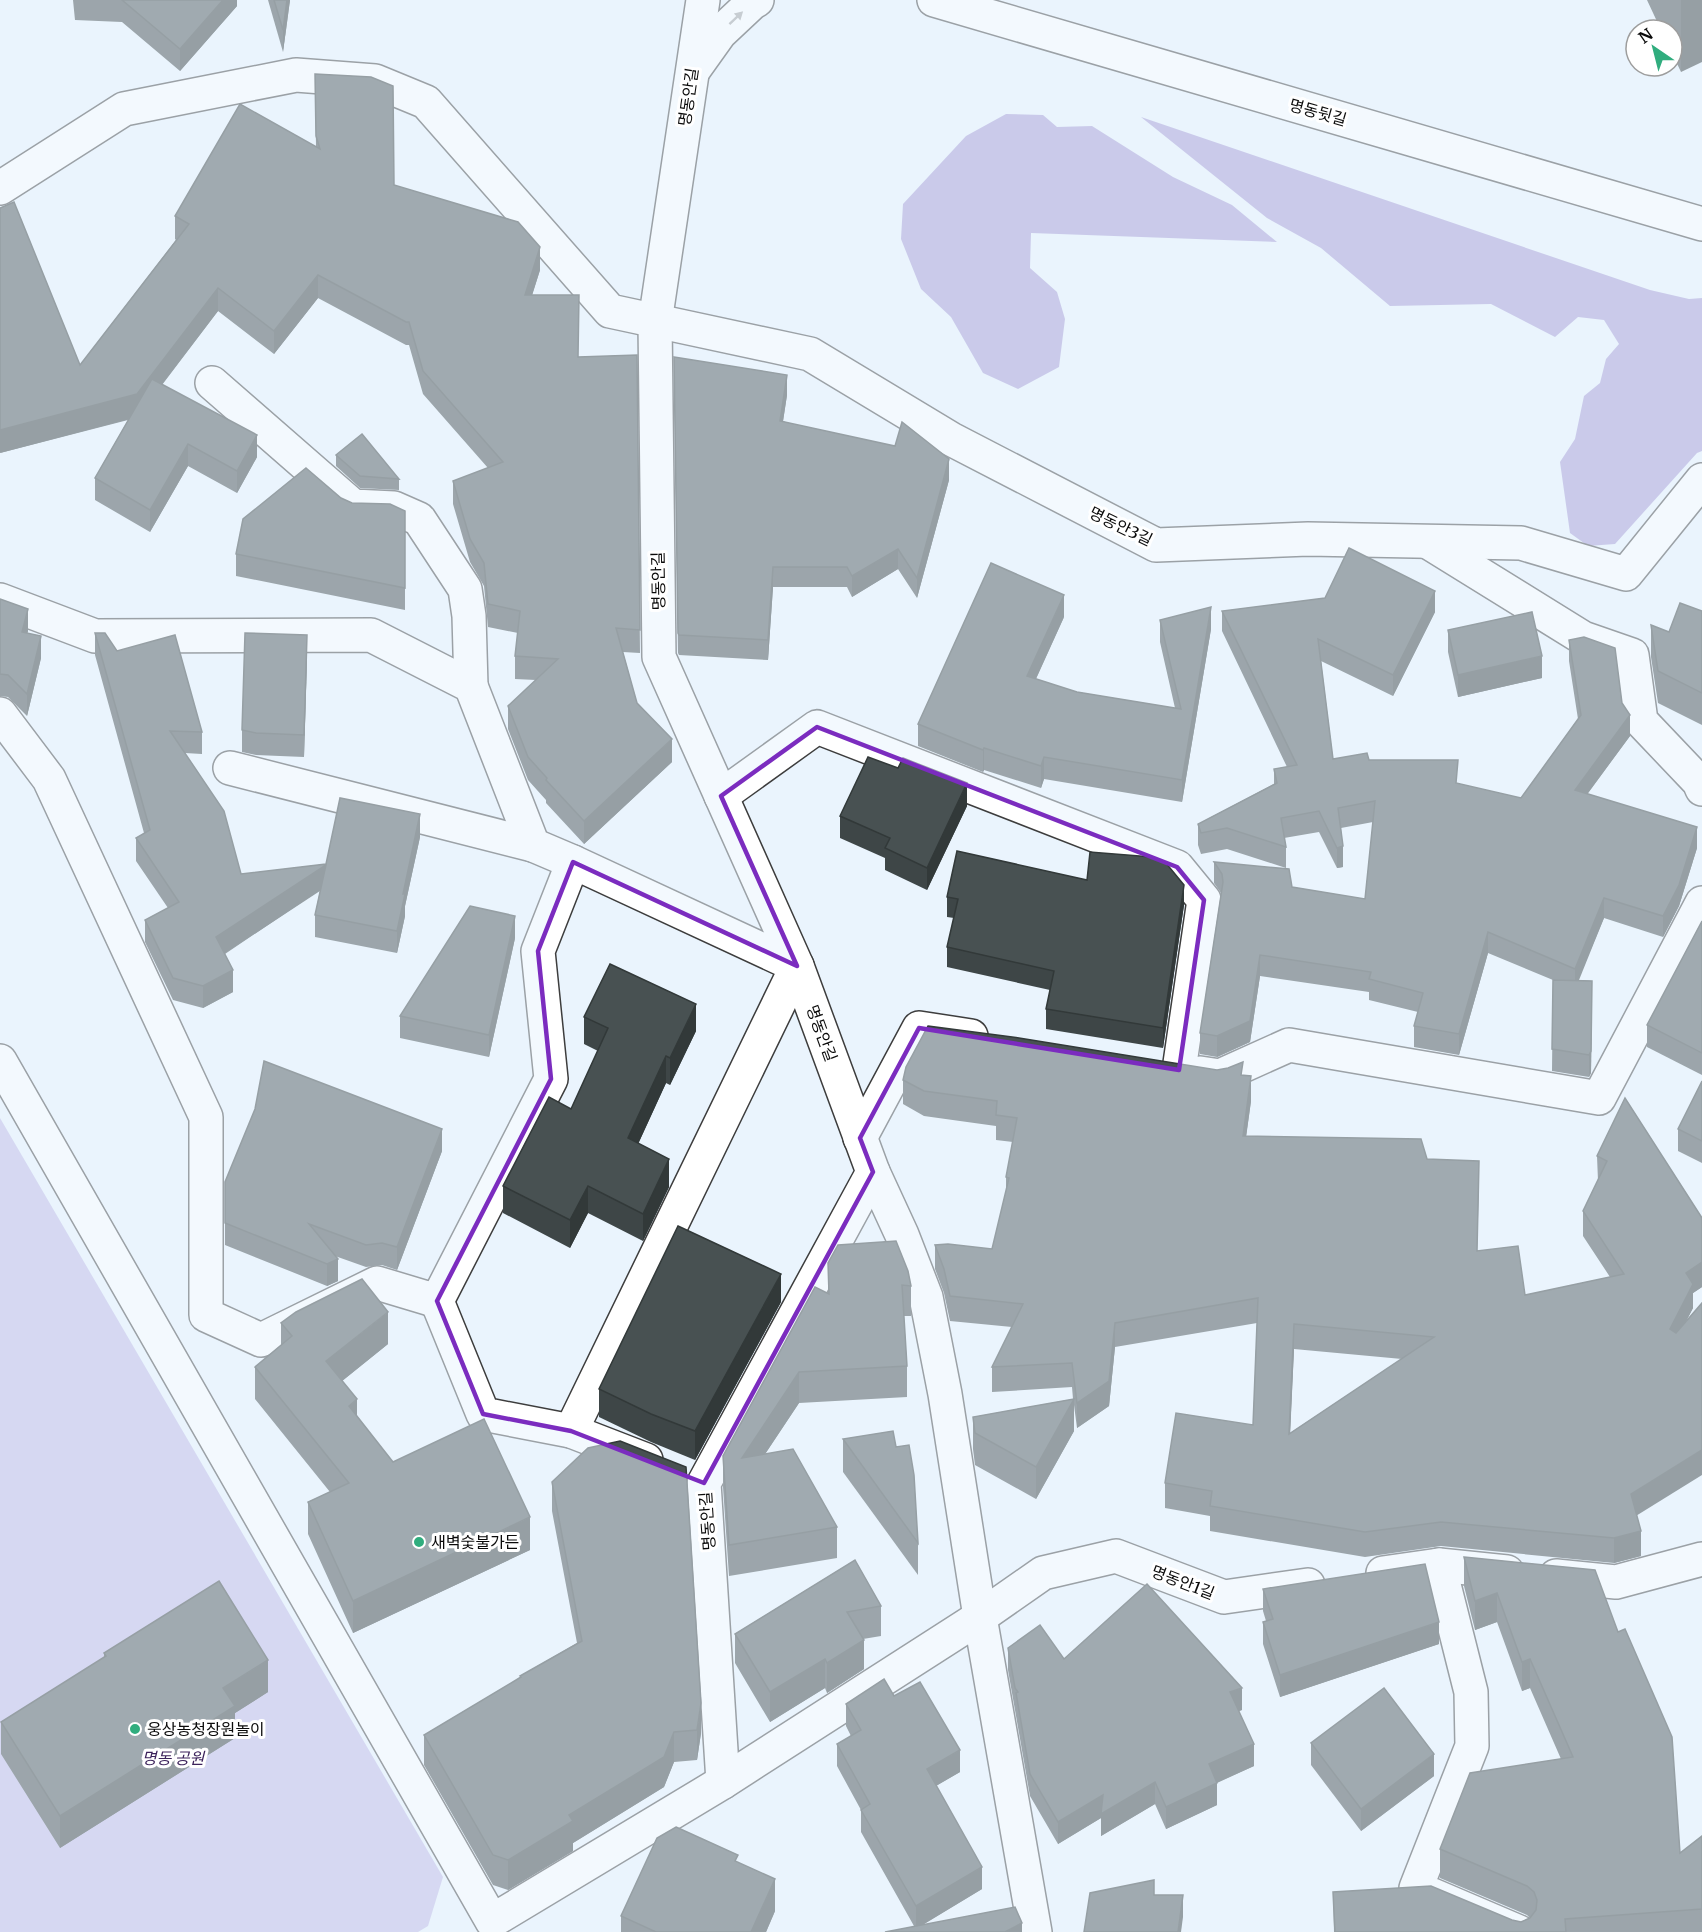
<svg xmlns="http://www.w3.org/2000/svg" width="1702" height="1932" font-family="Merriweather,'Noto Sans KR',serif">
<rect width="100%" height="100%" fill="#eaf4fd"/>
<path fill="#beb7e4" d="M0,1118L443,1877L428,1926L418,1932H0Z"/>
<g fill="#a598d3">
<path d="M1006,114L1043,115L1057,127L1092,126L1173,177L1232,205L1277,242L1031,233L1030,268L1057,292L1065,319L1059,367L1018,389L983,373L951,317L921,289L901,239L903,204L966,136Z"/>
<path d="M1141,117L1650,290L1689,299L1702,298V451L1697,453L1615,544L1588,546L1570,533L1560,462L1575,439L1584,396L1600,383L1606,359L1619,344L1604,320L1578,317L1555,337L1491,304L1390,306L1321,248L1267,218Z"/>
</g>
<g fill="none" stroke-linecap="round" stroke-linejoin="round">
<g stroke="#3d3d3d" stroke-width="36">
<g id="minor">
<path d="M934,0L1702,224"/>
<path d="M695,68L720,33L752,3L757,0"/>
<path d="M0,188L124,109L296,75L375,81L426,102L610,311L810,354L951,439L1156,545L1308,539L1521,543L1626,574L1702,480"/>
<path d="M212,383L353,506L394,508L419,519L465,589L469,616L471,686"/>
<path d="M1428,542L1583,638L1632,655L1641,721L1699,782L1702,789"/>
<path d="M0,600L95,636L371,635L471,686L533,845L573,862L797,966L571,1431L646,1460"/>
<path d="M0,714L49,779L206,1117V1315L261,1340L377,1283L437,1301L551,1079L538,951L573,862"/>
<path d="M230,768L533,845"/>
<path d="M721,796L817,727L1177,867L1204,900L1179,1070"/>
<path d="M0,1061L492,1921L723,1782L704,1483L873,1172L797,966L659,657L655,322L703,0"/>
<path d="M1200,1073L1220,1076L1289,1045L1599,1098L1702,903"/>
<path d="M860,1138L919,1028L971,1036"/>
<path d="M873,1172L902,1235L926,1297L945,1394L980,1617L1035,1932"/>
<path d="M437,1301L483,1414L571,1431"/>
<path d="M1439,1565L1471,1692L1472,1746L1416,1888L1519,1932"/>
<path d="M1383,1573L1439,1565L1507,1572"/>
<path d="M1556,1576L1616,1582L1702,1559"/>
<path d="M723,1782L980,1617L1043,1573L1116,1556L1224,1597L1308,1585"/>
</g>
</g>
<use href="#minor" stroke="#fff" stroke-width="33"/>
</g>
<g fill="#3e4647" fill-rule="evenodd">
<path d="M73,0H237V6L180,71L122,22L75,20Z"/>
<path d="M268,0H290L283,52Z"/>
<path d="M1647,0H1702L1681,72L1672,53V30H1661Z"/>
<path d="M315,74L394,185L540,270L532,295L578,357L637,355L640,653L623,652L637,703L672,762L584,844L546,803V800L528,780L508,729V706L536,680L515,679V656L518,633L488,627L484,586L470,562L453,504V481L488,468L423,394L409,345H406L318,298L274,354L218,311L162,385L257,457L237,493L188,466L150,532L95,500V478L128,420L0,453L80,365L176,240L175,239V216L316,147Z"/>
<path d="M674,357L787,395L783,421L949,480L917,598L898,569L852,597L847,587H773L768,660L679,655L678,653Z"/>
<path d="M336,455L399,479V490L360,488L336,466Z"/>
<path d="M341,498L352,503L405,511V610L236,576V554Z"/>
<path d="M0,599L28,631L27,633L41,658L27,716L8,697L0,696Z"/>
<path d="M1222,611L1435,612L1393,696L1321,661L1333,759L1369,760L1457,784L1521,798L1578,719L1569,661V640L1622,703L1630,736L1587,794L1697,848L1679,906L1663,937L1604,918L1578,980L1592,981L1591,1073L1589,1077L1552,1071L1553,980L1488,953L1459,1055L1414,1047V1026L1418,1012L1369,1000V992L1260,976L1250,1042L1217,1057L1200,1054V1033L1221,893L1214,883V862L1292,887L1365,899L1373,822L1341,828L1343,867L1337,868L1319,832L1284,838L1286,847V868L1227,849L1201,854L1198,845V824L1274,784V769L1287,767L1222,631Z"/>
<path d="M1702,611V725L1658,703L1651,657V625L1669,632Z"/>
<path d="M1064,617L1036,679L1077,692L1175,708L1160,642V620L1211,629L1182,802L1044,779L1041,788L984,770L983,772L918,746V724Z"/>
<path d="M1448,630L1542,678L1458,697L1448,652Z"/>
<path d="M95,633L117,651L202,732V754L185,753L241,874L326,864L420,837L405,906V916L397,953L315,937V915L320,890L225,954L233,992L203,1008L173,1000L145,942V920L168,908L136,861V838L144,833L95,655Z"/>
<path d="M307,657L304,757L256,755L242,752V730Z"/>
<path d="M898,768L967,806L927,890L885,870V858L840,838V816Z"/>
<path d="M947,897L1184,905L1163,1048L1046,1029V1009L1050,990L947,967V947L954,918L947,917Z"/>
<path d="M1702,921V1075L1647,1047V1025Z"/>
<path d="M515,938L489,1057L400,1038V1016Z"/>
<path d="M584,1017L696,1031L670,1085L666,1083L638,1144L669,1187L643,1241L588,1213L570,1248L503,1213V1186L571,1109L598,1051L584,1044Z"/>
<path d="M1243,1075L1251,1101L1246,1136L1427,1159L1479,1185L1477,1251L1525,1295L1610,1277L1583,1236V1211L1598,1181L1597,1156L1625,1098L1702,1218V1287L1693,1293V1308L1686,1321L1636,1515L1641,1556L1614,1563L1441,1546L1365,1557L1210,1531V1516L1165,1508V1483L1253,1425L1257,1323L1115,1347L1109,1406L1077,1428L1074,1405V1431L1036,1499L975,1465L973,1449V1417L1073,1399L1072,1387L992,1392V1367L1012,1327L950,1321L944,1293L935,1269V1245L992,1249L1006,1193V1177L1013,1142L996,1140V1126L924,1116L903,1104V1080ZM1294,1349L1402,1359L1290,1433Z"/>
<path d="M1702,1081V1163L1678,1151V1129Z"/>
<path d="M442,1151L397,1270L382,1265L366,1267L335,1256L338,1281L327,1286L225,1245V1182Z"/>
<path d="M828,1263L911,1286V1316H904L907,1366V1397L799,1403L765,1454L837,1527V1558L729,1576L723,1487V1456L828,1293Z"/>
<path d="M781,1302L695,1460L651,1442L599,1417V1389Z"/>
<path d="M281,1323L388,1344L342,1381L357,1417L393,1462L530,1550L353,1633L308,1534V1502L330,1492L255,1399V1367L281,1345Z"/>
<path d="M843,1439L918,1543V1575L843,1472Z"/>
<path d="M552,1482L701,1733L697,1760L674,1762L664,1787L573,1843V1851L508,1890L493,1885L424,1765V1735L520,1678V1676L577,1643L552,1511Z"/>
<path d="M1464,1557L1595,1570L1680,1853L1702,1836V1932H1334L1333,1892L1521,1922L1530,1918L1527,1915L1440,1878V1849L1561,1759L1530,1688L1522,1691L1497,1622L1475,1630L1464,1586Z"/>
<path d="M855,1560L881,1606V1636L863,1639L864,1669L827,1693L825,1688L770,1722L735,1663V1634Z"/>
<path d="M1263,1589L1439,1644L1280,1697L1263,1644V1622L1266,1621L1263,1611Z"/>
<path d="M1008,1648L1064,1659L1242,1710L1239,1711L1254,1766L1217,1783V1805L1166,1829L1155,1804L1101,1836V1818L1058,1844L1030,1796L1008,1670Z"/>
<path d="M104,1653L268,1692L235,1713V1738L60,1848L1,1754V1722L104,1658Z"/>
<path d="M894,1696L960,1772L936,1786L982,1889L922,1925L1022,1932L914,1926L861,1832V1810L837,1766V1744L851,1736L846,1726V1704Z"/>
<path d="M1311,1743L1434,1776L1361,1831L1311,1765Z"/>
<path d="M775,1911L766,1932H621V1916Z"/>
</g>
<g fill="#323939">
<path d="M223,0H237V6L180,71V49Z"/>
<path d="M287,0H290L283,52V30Z"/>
<path d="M1681,0H1702V62L1681,72Z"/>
<path d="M540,247V270L525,318V295Z"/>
<path d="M318,275V298L274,354V331Z"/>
<path d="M218,288V311L137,417L0,453V430Z"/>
<path d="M787,375V395L780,441V421Z"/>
<path d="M257,435V457L237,493V471Z"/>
<path d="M188,444V466L150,532V510Z"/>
<path d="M949,459V480L917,598V578Z"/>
<path d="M898,549V569L852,597V576Z"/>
<path d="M773,567V587L768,660V640Z"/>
<path d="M1435,591V612L1393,696V675Z"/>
<path d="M1064,595V617L1027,698V676Z"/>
<path d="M1211,607V629L1182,802V780Z"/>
<path d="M28,609V631L22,654V632Z"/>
<path d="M307,635V657L304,757V735Z"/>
<path d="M41,636V658L27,716V694Z"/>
<path d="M1542,656V678L1458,697V675Z"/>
<path d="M1630,715V736L1575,811V790Z"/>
<path d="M672,739V762L584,844V821Z"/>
<path d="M984,748V770L983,772V750Z"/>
<path d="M1044,757V779L1041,788V766Z"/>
<path d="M967,783V806L927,890V868Z"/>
<path d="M420,814V837L405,906V916L397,953V931L403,894Z"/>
<path d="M1697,827V848L1679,906L1663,937V916Z"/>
<path d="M1343,846V867L1337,868V848Z"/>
<path d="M326,865V887L216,959V937Z"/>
<path d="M1184,885V905L1163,1048V1028Z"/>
<path d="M1604,898V918L1575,990V969Z"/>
<path d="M515,916V938L489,1057V1035Z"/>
<path d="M1488,932V953L1459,1055V1034Z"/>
<path d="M1260,955V976L1250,1042L1217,1057V1036Z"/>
<path d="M233,970V992L203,1008V986Z"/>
<path d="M1592,1003L1591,1073L1589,1077V1055Z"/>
<path d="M696,1004V1031L670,1085V1058Z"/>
<path d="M666,1056V1083L628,1166V1138Z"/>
<path d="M1251,1076V1101L1243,1160V1136Z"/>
<path d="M442,1129V1151L397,1270V1247Z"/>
<path d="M669,1159V1187L643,1241V1214Z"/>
<path d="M588,1186V1213L570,1248V1220Z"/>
<path d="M338,1259V1281L327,1286V1264Z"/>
<path d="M1702,1262V1287L1693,1293V1308L1670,1353V1329L1686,1273Z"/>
<path d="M781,1274V1302L695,1460V1431Z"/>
<path d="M388,1312V1344L326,1394V1361Z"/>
<path d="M1115,1323V1347L1109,1406L1077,1428V1403Z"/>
<path d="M1294,1324V1349L1289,1459V1434Z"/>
<path d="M799,1372V1403L742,1489V1458Z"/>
<path d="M357,1399V1431L349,1406Z"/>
<path d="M1074,1399V1431L1036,1499V1467Z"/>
<path d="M1702,1450V1475L1631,1519V1494Z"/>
<path d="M530,1517V1550L353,1633V1601Z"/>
<path d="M1641,1531V1556L1614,1563V1538Z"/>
<path d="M1497,1593V1622L1475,1630V1601Z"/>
<path d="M1439,1622V1644L1280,1697V1675Z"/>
<path d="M864,1640V1669L827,1693V1663Z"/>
<path d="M825,1659V1688L770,1722V1692Z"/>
<path d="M1530,1659V1688L1522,1691V1662Z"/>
<path d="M268,1660V1692L235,1713V1738L60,1848V1816L223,1688Z"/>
<path d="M1242,1688V1710L1230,1714V1692Z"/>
<path d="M701,1703V1733L697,1760V1730Z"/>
<path d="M674,1732V1762L664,1787L573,1843V1851L508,1890V1860L569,1815Z"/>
<path d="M1254,1744V1766L1209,1786V1764Z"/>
<path d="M960,1750V1772L927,1791V1769Z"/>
<path d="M1434,1754V1776L1361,1831V1809Z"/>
<path d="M1155,1782V1804L1101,1836V1818L1058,1844V1822L1103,1795Z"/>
<path d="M1217,1783V1805L1166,1829V1807Z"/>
<path d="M982,1867V1889L916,1929V1906Z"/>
<path d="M775,1879V1911L766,1932H751Z"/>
<path d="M1183,1895V1917L1181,1932H1178Z"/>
<path d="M1022,1923V1932H1005Z"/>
</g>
<g fill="#485152" stroke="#323939" stroke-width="1.5" fill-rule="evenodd">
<path d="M122,0H223L180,49Z"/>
<path d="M274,0H287L283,30Z"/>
<path d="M315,74L371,77L393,86L394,185L518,222L540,247L525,295H579L578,357L637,355L640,630L616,628L637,703L672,739L584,821L546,780L547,778L528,757L508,706L558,659L515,656L520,611L488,604L484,563L470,539L453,481L503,462L423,371L409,322H406L318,275L274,331L218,288L137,394L0,430V208L14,202L80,365L189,224L175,216L240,104L320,149L316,136Z"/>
<path d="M674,357L787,375L780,421L895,446L902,422L949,459L917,578L898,549L852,576L847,567H773L768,640L679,635L678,633Z"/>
<path d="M152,379L257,435L237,471L188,444L150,510L95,478Z"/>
<path d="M362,434L399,479L360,476L336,455Z"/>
<path d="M306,468L341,498L352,503L390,504L405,511V588L236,554L243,519Z"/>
<path d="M1349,548L1435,591L1393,675L1318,639L1333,759L1367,753L1369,760H1458L1456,783L1521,798L1581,715L1569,640L1584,637L1615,648L1622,703L1630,715L1575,790L1697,827L1679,885L1663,916L1604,898L1575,969L1488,932L1459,1034L1414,1026L1423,993L1369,979L1371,972L1260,955L1250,1021L1217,1036L1200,1033L1223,882L1222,874L1214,862L1289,869L1292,887L1365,899L1375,801L1338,808L1343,846L1337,848L1319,811L1281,818L1286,847L1227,828L1201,833L1198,824L1277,783L1274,769L1297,765L1222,611L1325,598Z"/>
<path d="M991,563L1064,595L1027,676L1077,692L1181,709L1160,620L1211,607L1182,780L1044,757L1041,766L984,748L983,750L918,724Z"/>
<path d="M0,599L28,609L22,632L41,636L27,694L8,675L0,674Z"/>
<path d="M1680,603L1702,611V693L1658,671L1651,625L1669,632Z"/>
<path d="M1532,612L1542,656L1458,675L1448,630Z"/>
<path d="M95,633H105L117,651L175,635L202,732L170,731L224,811L241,874L326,864L340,798L420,814L403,894H405L397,931L315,915L326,865L216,937L233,970L203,986L173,978L145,920L179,902L136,838L150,830Z"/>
<path d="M245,633L307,635L304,735L256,733L242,730Z"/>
<path d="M868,757L898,768L903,758L967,783L927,868L885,848L890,838L840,816Z"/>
<path d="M957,851L1087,880L1090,852L1152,857L1166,863L1184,885L1163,1028L1046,1009L1054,971L947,947L958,899L947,897Z"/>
<path d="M470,906L515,916L489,1035L400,1016Z"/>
<path d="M1702,921V1053L1647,1025Z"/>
<path d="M610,964L696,1004L670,1058L666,1056L628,1138L669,1159L643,1214L588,1186L570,1220L503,1186L549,1097L571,1109L608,1028L584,1017Z"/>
<path d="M1553,980L1592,981L1591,1051L1589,1055L1552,1049Z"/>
<path d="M928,1026L1019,1038L1217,1070L1228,1068L1243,1062L1241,1075L1251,1076L1243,1136L1421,1139L1427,1159L1479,1161L1477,1251L1518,1246L1525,1295L1624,1274L1583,1211L1607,1161L1597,1156L1625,1098L1702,1218V1262L1686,1273L1693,1284L1670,1329L1676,1333L1702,1303V1450L1631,1494L1641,1531L1614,1538L1441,1522L1365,1532L1210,1506L1212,1491L1165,1483L1176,1413L1253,1425L1258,1298L1115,1323L1109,1381L1077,1403L1072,1363L992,1367L1023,1304L950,1296L944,1269L935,1245L948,1244L992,1249L1009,1178L1006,1177L1017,1118L996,1115L997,1101L924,1091L903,1080L906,1067ZM1294,1324L1434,1337L1289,1434Z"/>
<path d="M264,1061L442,1129L397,1247L382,1243L366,1245L309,1224L338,1259L327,1264L225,1223V1182L255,1109Z"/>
<path d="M1702,1081V1141L1678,1129Z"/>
<path d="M678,1226L781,1274L695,1431L651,1414L599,1389Z"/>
<path d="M896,1241L908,1271L911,1286L902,1285L907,1366L799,1372L742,1458L793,1449L837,1527L729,1545L723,1456L815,1287L829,1294L828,1263L838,1245Z"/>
<path d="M362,1279L388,1312L326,1361L357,1399L349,1406L393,1462L484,1419L530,1517L353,1601L308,1502L349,1483L255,1367L292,1336L281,1323L296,1312Z"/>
<path d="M1074,1399L1036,1467L975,1433L973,1417Z"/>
<path d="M893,1431L896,1447L909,1445L914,1475L918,1543L843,1439Z"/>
<path d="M620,1441L686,1467L701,1703L697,1730L674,1732L664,1757L569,1815L573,1821L508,1860L493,1855L424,1735L521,1677L520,1676L582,1641L552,1482L588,1448Z"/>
<path d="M1464,1557L1595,1570L1618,1632L1625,1629L1672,1737L1680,1853L1702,1836V1909L1565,1919L1566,1932H1335L1333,1892L1431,1886L1512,1920L1521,1922L1530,1918L1536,1910L1537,1900L1534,1892L1527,1886L1440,1849L1470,1773L1573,1757L1530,1659L1522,1662L1497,1593L1475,1601Z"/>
<path d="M855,1560L881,1606L847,1612L864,1640L827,1663L825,1659L770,1692L735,1634Z"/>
<path d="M1425,1564L1439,1622L1280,1675L1263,1622L1273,1619L1263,1589Z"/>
<path d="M219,1581L268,1660L223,1688L235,1706L60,1816L1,1722L106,1656L104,1653Z"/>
<path d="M1147,1584L1242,1688L1230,1692L1254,1744L1209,1764L1217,1783L1166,1807L1155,1782L1101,1814L1103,1795L1058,1822L1030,1774L1016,1693L1018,1692L1015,1688L1008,1648L1040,1625L1064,1659Z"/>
<path d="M884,1679L894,1696L920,1682L960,1750L927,1769L982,1867L916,1906L861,1810L870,1804L837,1744L861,1730L846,1704Z"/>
<path d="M1384,1688L1434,1754L1361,1809L1311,1743Z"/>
<path d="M676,1827L738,1855L735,1861L775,1879L751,1932H656L621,1916L657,1838Z"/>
<path d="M1154,1880V1895H1183L1178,1932H1084L1090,1893Z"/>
<path d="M1015,1907L1022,1923L1005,1932H885Z"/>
</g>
<defs><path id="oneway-solid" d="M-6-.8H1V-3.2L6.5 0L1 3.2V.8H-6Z" transform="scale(1.5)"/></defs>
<use fill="#9d9d9d" href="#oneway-solid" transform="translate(736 18) rotate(-43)"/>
<path d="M0 0H1702V1932H0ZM817,727L1177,867L1204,900L1179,1070L919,1028L860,1138L873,1172L704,1483L571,1431L483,1414L437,1301L551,1079L538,951L573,862L797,966L721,796Z" fill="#eaf4fd" fill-opacity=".55" fill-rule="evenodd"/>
<path fill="none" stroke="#7b2cbf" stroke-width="4.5" stroke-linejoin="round" d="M817,727L1177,867L1204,900L1179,1070L919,1028L860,1138L873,1172L704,1483L571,1431L483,1414L437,1301L551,1079L538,951L573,862L797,966L721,796Z"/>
<g fill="#30ad7e" stroke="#fff" stroke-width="2">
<circle cx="419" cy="1542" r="6"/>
<circle cx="135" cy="1729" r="6"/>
</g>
<g text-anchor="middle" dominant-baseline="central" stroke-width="6" stroke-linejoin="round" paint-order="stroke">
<g font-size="16" fill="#0a0a0a" stroke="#fff">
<text transform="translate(688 97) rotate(-82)">명동안길</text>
<text transform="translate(1318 112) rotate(16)">명동뒷길</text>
<text transform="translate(1121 526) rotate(26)">명동안3길</text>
<text transform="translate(658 581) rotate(-91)">명동안길</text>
<text transform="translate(822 1033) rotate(70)">명동안길</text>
<text transform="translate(707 1521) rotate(-94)">명동안길</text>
<text transform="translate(1183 1582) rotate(21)">명동안1길</text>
</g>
<g font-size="16" fill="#0a0a0a" stroke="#fff" text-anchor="start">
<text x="431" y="1542">새벽숯불가든</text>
<text x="147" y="1729">웅상농청장원놀이</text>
</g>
<g font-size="16" font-style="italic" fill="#3c225b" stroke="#fff">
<text x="173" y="1758">명동 공원</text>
</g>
</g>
<g transform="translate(1654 48) rotate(325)"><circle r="28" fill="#ffffff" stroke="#9d9d9d" stroke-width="1.5"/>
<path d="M0-4.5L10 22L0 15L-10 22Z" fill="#30ad7e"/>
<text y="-9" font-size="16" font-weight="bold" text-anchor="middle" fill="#0a0a0a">N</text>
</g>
</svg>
